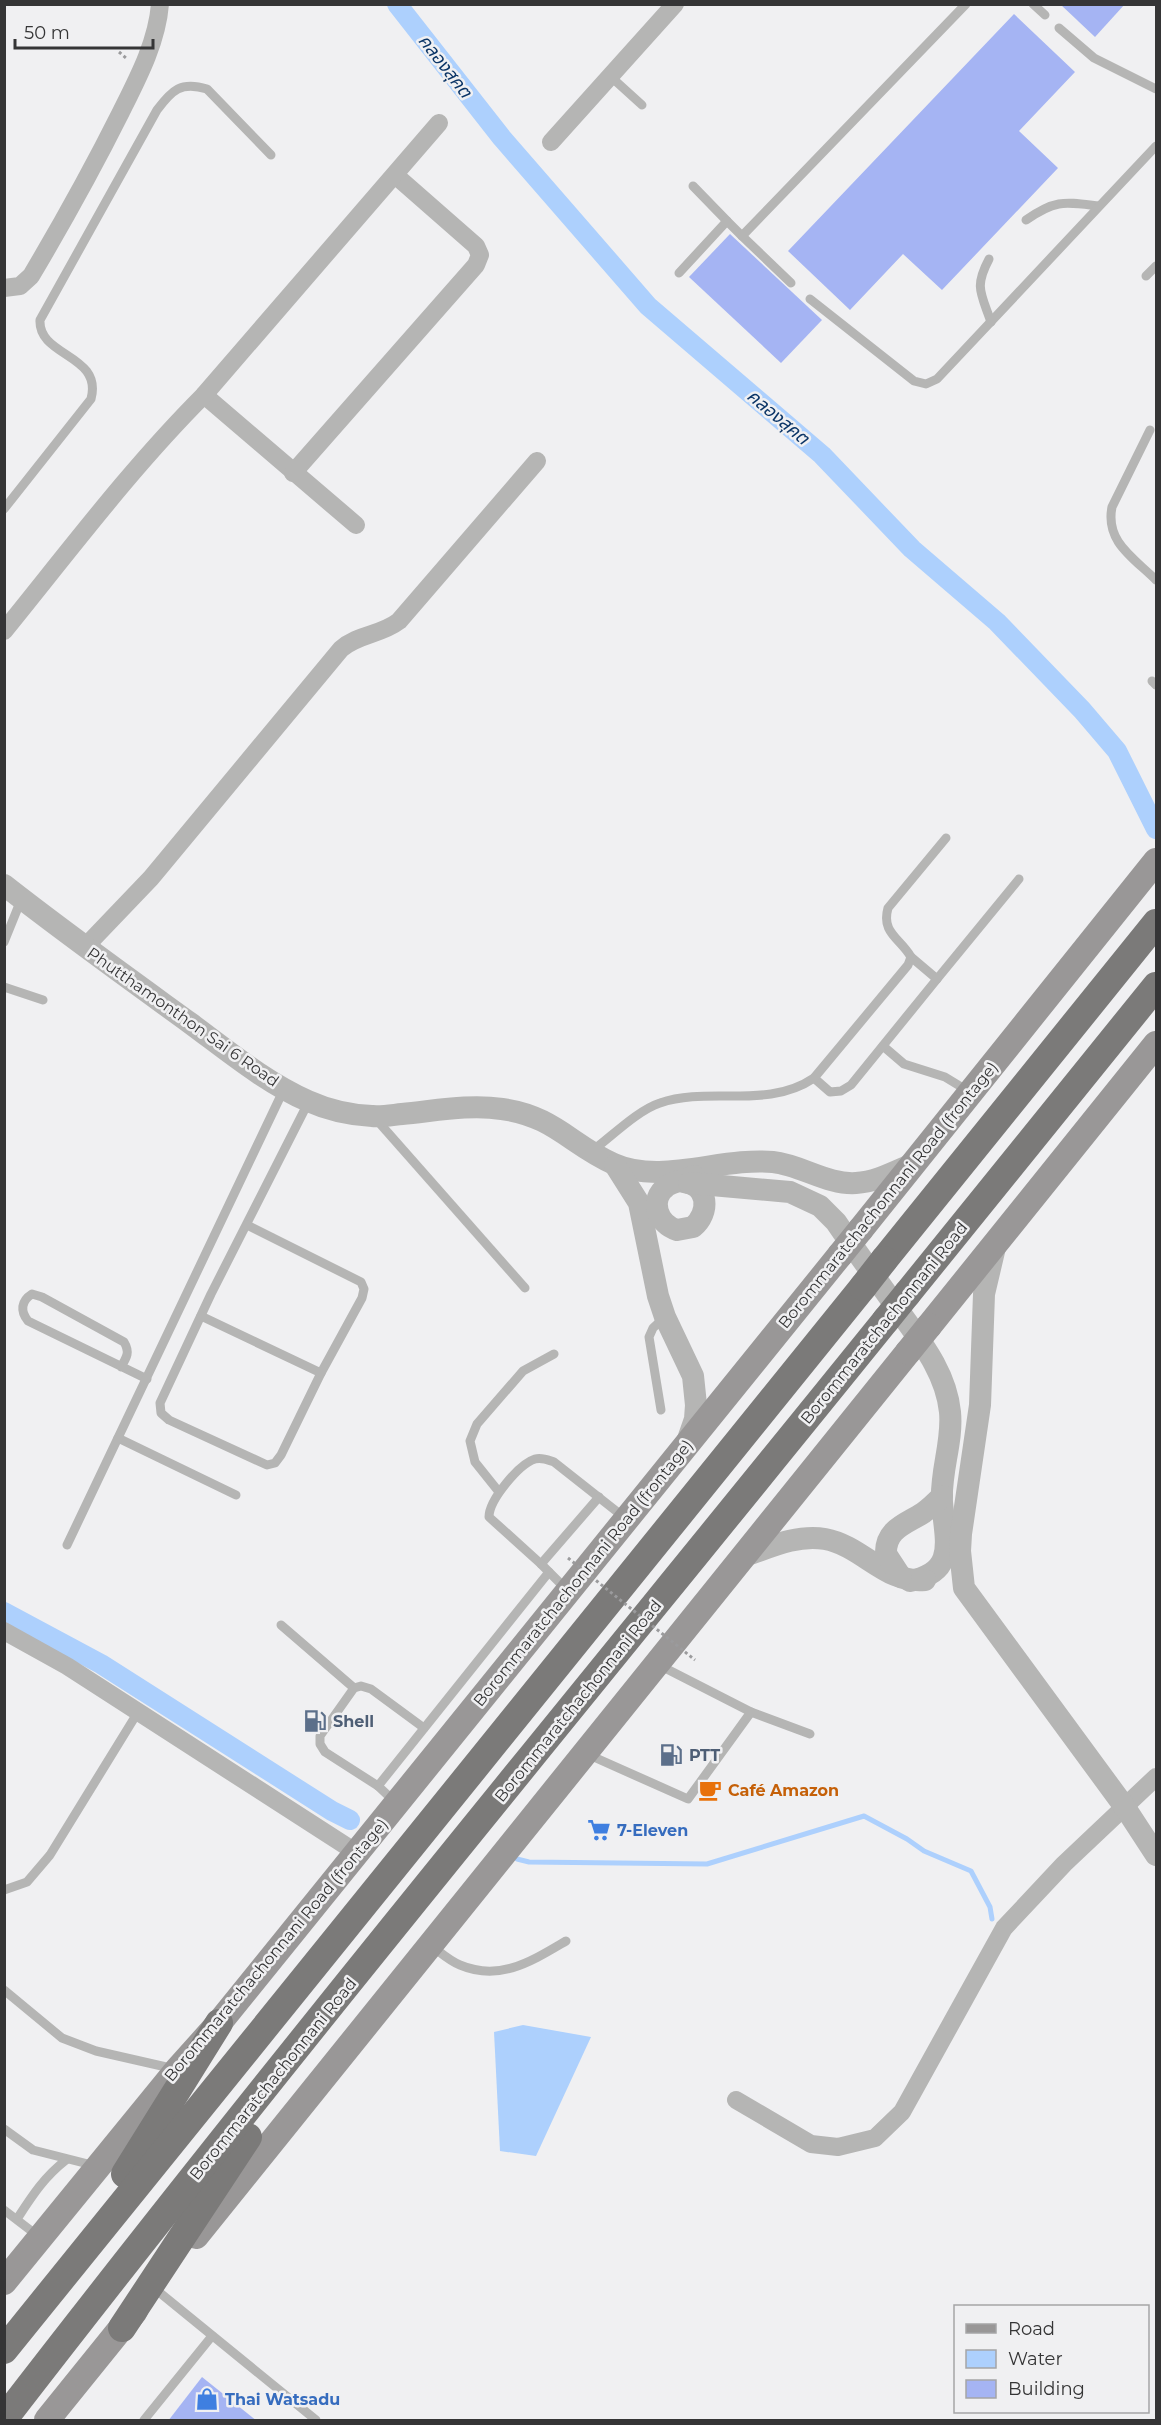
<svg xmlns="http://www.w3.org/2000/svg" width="1161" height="2425" font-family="Montserrat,'Noto Sans Thai',sans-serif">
<rect width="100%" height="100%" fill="#f0f0f2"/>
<path fill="#add0fd" d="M523,2025L591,2037L536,2156L500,2151L494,2032Z"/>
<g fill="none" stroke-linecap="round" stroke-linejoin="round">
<path stroke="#add0fd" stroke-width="5" d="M517,1859L529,1862L707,1864L864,1816L907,1839L924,1851L971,1871L990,1907L992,1919"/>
<g stroke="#add0fd" stroke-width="20">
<path d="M397,4L502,138L648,306L822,455L912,549L997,622L1082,710L1117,751L1156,829"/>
<path d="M4,1612L101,1664L332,1811L350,1820"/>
</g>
</g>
<g fill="#a5b4f3">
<path d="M1060,4H1125L1095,37Z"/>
<path d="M1014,14L1075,72L1019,131L1058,168L942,290L903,254L850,310L788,251Z"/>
<path d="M730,234L822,320L781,363L689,277Z"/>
<path d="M202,2377L257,2421H168Z"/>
</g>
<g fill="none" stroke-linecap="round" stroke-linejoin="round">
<path stroke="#9b9b9d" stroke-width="3" stroke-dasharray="3 3" stroke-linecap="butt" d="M119,52L126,58"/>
<g stroke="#b5b5b4" stroke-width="9">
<path d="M1033,4L1045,15"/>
<path d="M1059,28L1094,58L1156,89"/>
<path d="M610,76L642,105"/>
<path d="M693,186L727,221"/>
<path d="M1026,220C1056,199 1065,202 1099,206"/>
<path d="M742,236L791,283"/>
<path d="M989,259C974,287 981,293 991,322"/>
<path d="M679,273L727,221L742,236L966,4"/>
<path d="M1146,276L1156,266"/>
<path d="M810,299L914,381L926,384L937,379L1156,146"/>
<path d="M1150,430L1112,507C1105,542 1134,558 1156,580"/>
<path d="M4,509L91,399C103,354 38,357 40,320L157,110C172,90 181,81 207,89L271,155"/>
<path d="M1152,681L1156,685"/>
<path d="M4,942L21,900"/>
<path d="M911,957L937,979L1019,879"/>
<path d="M4,987L43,1000"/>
<path d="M883,1046L904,1064L945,1077L968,1091"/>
<path d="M814,1078L830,1092L841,1091L851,1085L937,979"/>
<path d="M309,1101L211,1294L160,1403L161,1413L169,1420L267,1465L275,1463L281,1455L321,1373"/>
<path d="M375,1118L525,1288"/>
<path d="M592,1151C611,1137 638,1110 660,1103C709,1086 767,1110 814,1078L908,965L911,957C900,938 881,933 888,908L946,838"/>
<path d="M201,1316L321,1373L362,1298L364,1289L361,1282L247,1225"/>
<path d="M121,1367C127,1357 130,1352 124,1342L42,1297L32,1294C21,1301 20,1311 28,1321L147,1379"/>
<path d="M661,1410L649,1337L653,1328L665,1317"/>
<path d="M118,1438L236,1495"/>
<path d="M499,1492L475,1462L470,1441L477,1424L523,1371L554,1354"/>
<path d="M67,1545L284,1089"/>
<path d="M541,1564L599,1497"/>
<path d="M568,1591L541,1564L489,1517C489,1500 519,1464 535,1459C542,1457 548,1460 554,1462L625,1518"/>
<path d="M281,1625L354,1688"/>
<path d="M751,1712L810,1734"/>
<path d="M587,1754L688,1799L751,1712L659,1665"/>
<path d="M378,1786L325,1752L320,1744V1736L354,1688L361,1686L371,1689L424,1728"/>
<path d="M395,1802L378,1786L549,1572"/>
<path d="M4,1890L27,1882L50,1855L138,1712"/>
<path d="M433,1947C441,1953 450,1961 460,1965C500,1982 532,1961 566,1941"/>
<path d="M4,1990L62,2038L96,2051L175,2069"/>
<path d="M4,2129L33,2150L96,2166"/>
<path d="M4,2210L38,2236"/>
<path d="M17,2219C32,2196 44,2177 66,2160"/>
<path d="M154,2288L316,2420"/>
<path d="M144,2420L212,2336"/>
</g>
<g stroke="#b5b5b4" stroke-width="18">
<path d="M551,142L675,4"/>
<path d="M4,288L20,286L31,276C63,222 93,168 121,112C138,78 157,42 160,4"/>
<path d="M204,395L356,525"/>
<path d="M293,473L476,265L480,255L476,246L395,175"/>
<path d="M4,631C69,551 131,468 204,395L439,123"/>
<path d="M85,947L151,878L341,649C358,634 381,635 399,621L537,461"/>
<path d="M4,1631L67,1666L357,1853"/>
<path d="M736,2100L811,2144L838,2147L875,2138L902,2112L1004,1928L1064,1864L1156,1777"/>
</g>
<g stroke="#b5b5b4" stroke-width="22">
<path d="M4,885C65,933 128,978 190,1023C228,1051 265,1082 308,1101C328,1110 350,1115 372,1116C381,1117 392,1115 402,1114C435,1111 469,1104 502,1109C554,1116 571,1145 614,1164C661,1185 722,1157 773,1162C801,1165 828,1185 856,1183C876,1182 894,1172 913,1164"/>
<path d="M615,1165L639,1203L658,1296L665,1317L693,1376L696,1405L695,1419L687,1442"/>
<path d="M684,1182C709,1185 710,1213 693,1227L677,1230C658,1224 648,1200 667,1186C674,1181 686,1180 694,1176"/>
<path d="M689,1183L790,1192L820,1206L836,1222C855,1250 875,1277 894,1304C917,1337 946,1370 950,1412C953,1442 940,1472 942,1502C945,1539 958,1572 910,1581"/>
<path d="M996,1243L984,1294L980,1405L961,1534L960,1551L964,1588L1124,1806L1156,1855"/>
<path d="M745,1556C770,1547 798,1534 825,1539C863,1546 885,1584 925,1580"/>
<path d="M901,1577L886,1554C885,1529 906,1524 923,1513C930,1508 936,1502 942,1496"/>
</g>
<g stroke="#999797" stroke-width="26">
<path d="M861,1229L1156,861"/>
<path d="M929,1326L1156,1044"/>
<path d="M196,2236L908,1352"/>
<path d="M4,2282L177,2070L219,2023L840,1255"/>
<path d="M47,2420L135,2311"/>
</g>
<g stroke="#7b7a79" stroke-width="28">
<path d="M884,1260L1156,923"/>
<path d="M907,1294L1156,986"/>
<path d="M125,2174L219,2023"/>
<path d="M122,2328L248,2137"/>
<path d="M4,2350L863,1287"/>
<path d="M4,2419C291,2047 591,1685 886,1320"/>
</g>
<path stroke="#9b9b9d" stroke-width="3" stroke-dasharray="3 3" stroke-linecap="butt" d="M568,1558L695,1660"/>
<g stroke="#999797" stroke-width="26">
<path d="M840,1255L861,1229"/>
<path d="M908,1352L929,1326"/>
</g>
<g stroke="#7b7a79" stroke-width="28">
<path d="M863,1287L884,1260"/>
<path d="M886,1320L907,1294"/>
</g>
</g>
<defs>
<g id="fuel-bare" transform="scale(1.8)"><path d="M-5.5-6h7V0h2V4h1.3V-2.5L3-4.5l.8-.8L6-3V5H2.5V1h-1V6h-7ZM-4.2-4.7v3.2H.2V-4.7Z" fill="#5c6f8a" stroke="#f0f0f2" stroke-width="2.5" paint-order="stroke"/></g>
<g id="cafe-bare" transform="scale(1.8)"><path d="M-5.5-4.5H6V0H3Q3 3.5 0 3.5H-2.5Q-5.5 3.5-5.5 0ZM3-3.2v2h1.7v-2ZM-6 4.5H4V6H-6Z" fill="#e8710a" stroke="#f0f0f2" stroke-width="2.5" paint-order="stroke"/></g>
<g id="supermarket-bare" transform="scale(1.8)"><path d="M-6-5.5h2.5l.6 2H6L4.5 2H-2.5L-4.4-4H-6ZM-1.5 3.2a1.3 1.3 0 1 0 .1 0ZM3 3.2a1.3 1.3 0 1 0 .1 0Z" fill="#3f7fe0" stroke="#f0f0f2" stroke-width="2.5" paint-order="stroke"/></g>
<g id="shop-bare" transform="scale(1.8)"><path d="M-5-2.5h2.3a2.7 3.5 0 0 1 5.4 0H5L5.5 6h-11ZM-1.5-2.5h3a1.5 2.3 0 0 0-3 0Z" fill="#3f7fe0" stroke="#f0f0f2" stroke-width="2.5" paint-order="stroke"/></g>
</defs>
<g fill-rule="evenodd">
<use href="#fuel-bare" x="315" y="1721"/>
<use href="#fuel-bare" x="671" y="1755"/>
<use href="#cafe-bare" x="710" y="1790"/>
<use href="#supermarket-bare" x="599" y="1830"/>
<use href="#shop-bare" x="207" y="2399"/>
</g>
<g text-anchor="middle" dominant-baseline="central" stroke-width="5" stroke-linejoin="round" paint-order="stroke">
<g font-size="16" fill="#353536" stroke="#f0f0f2">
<text transform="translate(183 1017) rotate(35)">Phutthamonthon Sai 6 Road</text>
<text transform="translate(888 1195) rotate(-51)">Borommaratchachonnani Road (frontage)</text>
<text transform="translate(884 1323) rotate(-51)">Borommaratchachonnani Road</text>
<text transform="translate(583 1573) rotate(-51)">Borommaratchachonnani Road (frontage)</text>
<text transform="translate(578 1701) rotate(-51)">Borommaratchachonnani Road</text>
<text transform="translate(276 1950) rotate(-50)">Borommaratchachonnani Road (frontage)</text>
<text transform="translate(273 2079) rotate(-51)">Borommaratchachonnani Road</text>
</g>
<g font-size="16" font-weight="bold" fill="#4e5e75" stroke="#f0f0f2" text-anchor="start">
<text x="333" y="1721">Shell</text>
<text x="689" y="1755">PTT</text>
</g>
<g font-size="16" font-weight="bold" fill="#c56008" stroke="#f0f0f2" text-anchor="start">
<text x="728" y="1790">Café Amazon</text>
</g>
<g font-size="16" font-weight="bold" fill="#366cbe" stroke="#f0f0f2" text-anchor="start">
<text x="617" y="1830">7-Eleven</text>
<text x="225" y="2399">Thai Watsadu</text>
</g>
<g font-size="18" font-style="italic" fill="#0b3567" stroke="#f0f0f2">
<text transform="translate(445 66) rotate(52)">คลองสุคต</text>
<text transform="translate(778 417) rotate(40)">คลองสุคต</text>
</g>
</g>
<rect width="1161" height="2425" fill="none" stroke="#353536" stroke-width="12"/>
<rect x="954" y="2305" width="195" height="108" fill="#f0f0f2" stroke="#a5a5a7" stroke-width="1.5"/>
<rect x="966" y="2324" width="30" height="9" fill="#999797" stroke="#a5a5a7" stroke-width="1.5"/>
<text x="1008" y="2335" font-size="18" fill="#353536">Road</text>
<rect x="966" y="2350" width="30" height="18" fill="#add0fd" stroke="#a5a5a7" stroke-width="1.5"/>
<text x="1008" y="2365" font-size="18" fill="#353536">Water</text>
<rect x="966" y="2380" width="30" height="18" fill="#a5b4f3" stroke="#a5a5a7" stroke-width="1.5"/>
<text x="1008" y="2395" font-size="18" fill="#353536">Building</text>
<path d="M15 39v9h138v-9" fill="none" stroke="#353536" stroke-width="3"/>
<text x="24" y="39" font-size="18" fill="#353536" stroke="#f0f0f2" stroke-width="4.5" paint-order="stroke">50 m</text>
</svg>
